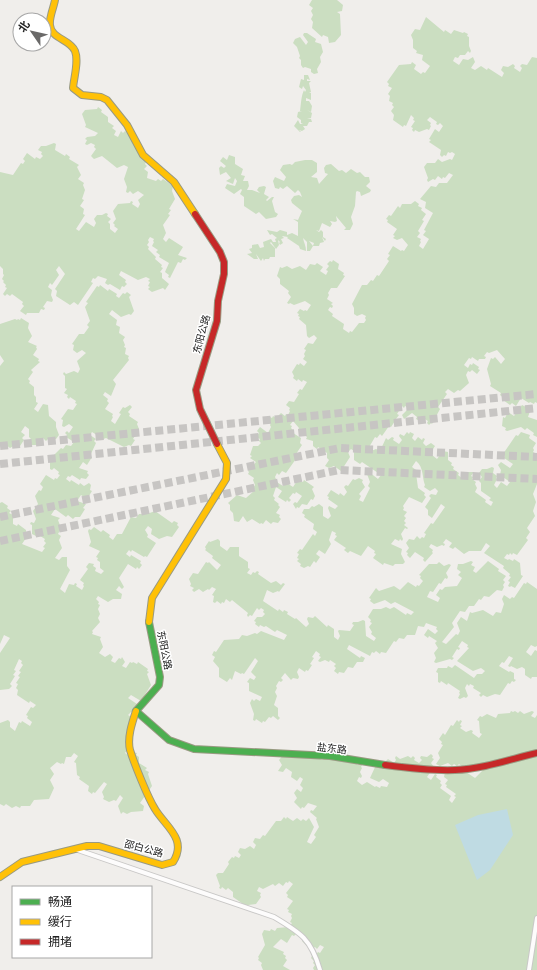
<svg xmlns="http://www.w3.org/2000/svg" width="537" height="970" font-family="'Open Sans','Noto Sans SC',sans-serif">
<rect width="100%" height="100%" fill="#f0eeeb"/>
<g fill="#cbdec1">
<path d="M312,0H337L343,5L342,11L337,12L340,14L341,35L335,42L329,43L328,37L323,35L322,37L312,28L313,22L311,19L313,15L311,11L313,8L309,5Z"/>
<path d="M426,17L444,32L445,30L451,34L454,30L463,33L464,32L468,34L467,36L469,37V46L471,51L470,53L468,51L465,55H460L458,58L455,57L453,61L459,65L463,59L468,60L473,57L475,62L471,68L475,70L481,66L487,70L488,68L502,77L504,73L501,70L503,66L508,67L513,64L515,66L514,68L520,72L522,68L520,66L522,64L527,65L532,57L537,58V403L535,402L534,404L530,402L529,403L521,398L516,406L512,403L510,405L503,400L504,398L500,395L501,393L490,386L491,384L487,369L491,358L493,359L495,357L501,364L505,359L497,350L489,353L487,352L484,356L486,357L485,359H479L478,361L472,357L471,359L469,358L464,365L468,368L470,364L472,365L473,363L479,367L478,369L480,370L477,374L472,370L470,372L468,371L466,375L469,383L460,391L458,390L454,393L448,389L445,392L447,394L438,407L440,409L432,424L431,423L429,425L427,423L428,421L423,418L418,420L416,419L417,417L412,413L404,419L402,415L409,408L405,406L404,408L402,406L397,414L399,415L396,419L398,421L397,423L395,421L391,427L389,426L382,436L380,434L377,438L375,437L368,449L371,451L376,449L380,451L386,438L388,440L392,437L394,438L393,440L399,444L402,440L399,436L400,434L404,436L407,432L409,434L410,432L414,434L412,438L415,441L418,437L422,440L423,438L425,439L423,443L426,446L431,443L435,446L431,452L433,453L432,455L437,459L443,451L448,452V460L452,463L451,465L454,467L453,469L459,473L458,475L463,479L466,475L464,474L465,472H474L471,476L473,477L472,479L476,482L475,484L477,488L475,492L486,500L485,502L491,506L493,502L489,500L491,498L481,491V483L479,481L482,477L479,473L482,469H487L492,467L494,468L493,473L497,476L496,478L497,479L494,485L497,488L501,482L507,486L510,482L500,475L501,470L498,465L501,462L510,468L513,464L504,458L505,456L503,454L516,435L518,436L521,432L530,435L529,438L536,443L533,448L534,450L533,452L537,454V484L533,494L536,502L533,511L535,516L527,528L530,532L526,538L528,540L517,555L513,553L512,555L510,553L509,555L507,554L504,558L508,560L509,559L513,561L514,559L520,563L521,575L523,576L515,588L511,586L510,587L508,586L510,582L508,581L511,577L509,576L510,574L503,568L504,566L484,553L490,546L486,543L481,551H469L464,554L455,547L453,549L449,547L452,543L446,539L443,543L445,544L444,546L442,545L437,547L431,544L429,547L433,550L432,552L433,553L425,562L423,560L424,558L415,552L410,558L407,555L408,553L406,552L409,548L406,543L409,539L414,540L417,536L420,539L422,537L424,538L426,534L424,533L431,523L433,524L445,507L441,504L432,518L428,515V510L425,507L431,498L429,496L431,494L436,495L438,491L435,488L430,491L424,487L425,485C422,478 424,467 416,461L412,467L416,470L415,472L416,473L418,488L425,493L424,495L426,497L422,503L409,497L403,506L404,508L403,510L407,512L404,516L406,518L404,521L406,523L404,525L408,528L407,529L405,528L401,534L403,539L402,541L400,539L399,541L395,539L391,544L402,549L401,554L405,562L403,564H395L393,566L384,563L383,565L373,558L376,554L374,553L375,551L368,546L361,556L350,551L348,553L344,550L346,548L334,540L337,536L335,535L336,533L332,531L329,540L331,544L325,554L319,550L316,554L320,557L316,563L314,561L310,567L308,566L304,568L300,566L301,564L297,561L299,559L297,558L299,554L297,553L300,549L302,550L313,534L315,536L317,532L313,529L314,524L304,517L305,515L302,513L304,509H309L312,506L314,507L319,504L323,507V516L328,519L331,516L328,508L329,506L335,509L338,506L328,499L329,497L327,496L331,490L339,495L340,493L344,496L347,492L344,487L346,485L348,486L353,479L355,480L359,478L363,480L362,482L365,487L359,494L361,496L359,500L363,502L370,488L368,486L370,482L367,474L369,472L378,479L381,475L362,462L360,464L354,460V451L351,449L348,452L350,457L341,471L334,466L329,468L325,466L329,460L327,458V453L318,447L317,449L313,446V441L306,439L307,437L298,430L299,428L293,421L290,425L292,426L291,428L294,431L293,433L301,438L300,443L302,445L296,454L298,456L286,473L282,471L279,475L277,473L275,477L276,479L275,481L283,486L287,483L293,487L297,481L303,482L304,480L314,487L312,489L315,496L313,500L311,499L307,505L302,504L299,508L297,507L296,509L293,504L295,502L297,503L302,496L296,492L295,494L293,493L289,498L291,500L289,502L287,500L286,502L278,497L282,491L276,487L273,496L275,498L274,500L279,504L278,505L280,507L276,513L280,515L279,517L281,519L278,523L273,522L271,524L266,520L263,524L261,523L260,524L252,519L247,522L243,516L239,522L234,521L233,513L230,510V505L228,503L237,495L246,498L255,490L253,488L255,485L253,480L254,478L248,474L249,472L248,471L256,462L250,458L252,456L250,455L253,446H258L261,443L259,441L260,439L256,437L259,433L257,431L260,427L268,433L271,427L270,425L271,423L267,421L270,417L272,418L273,416L279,420L281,417L279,415L281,413L285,416L286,414L288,415L290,411L289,410L290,408L286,405L289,401L294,402L299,394L297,393L300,389L302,390L307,382L303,380L302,382L298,379L297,381L293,378L294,376L292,372L297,364L299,365L300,363L304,366L307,362L303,359L305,356L304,354L306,350L304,349L308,343L313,344L317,338L314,335L309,338L307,336L306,325L299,319L300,317L298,316L299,314L297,313L300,309L304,311L305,310L307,311L311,305L305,301L294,305L290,303L289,304L287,303L291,297L288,293L289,291L280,284V279L277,276L280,267L282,268L287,266L292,269L300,266L306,270L310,264L315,265L317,263L323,267L320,271L326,275L328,271L326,270L329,266L327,264L330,261L332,262L333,260L339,264L338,269L344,273L343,275L345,276L337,288H331L328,293L329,295L327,299L333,303L331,304L333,306L332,308L330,307L328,310L333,314L332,316L344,324L343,329L349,333L350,331L352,332L359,323H364L366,320L365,318L366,316L362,314L357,316L354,314V308L352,304L362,285H367L371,280L373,281L377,275L379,276L389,261L387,259L390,255L388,254L393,246L401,251L402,250L404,251L408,245L402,238L397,240L393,238L395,236L393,235L397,229L387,222L388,220L386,219L389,215L391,216L398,206L400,208L402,204H411L415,201L419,204L418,206L422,208L421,210L426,214L422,220L424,221L418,231L420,233L417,237L421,239L420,241L421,242L419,246L423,249L429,239L423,235L426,231L424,230L433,213L425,208L426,202L420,199L431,186L436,187L439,183H447L453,175L449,173L445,178L443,177L442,179L438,176L435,180L433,179L428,182L427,180L428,178L424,167L427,163H435L438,159L442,162L450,159L452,160L455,154L452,152L450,153L448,152L446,156L444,155L442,157L440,155L441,150L429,142L431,140L429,139L435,129L439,132L443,126L440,123L438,125L436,124L437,122L430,117L427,120L431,123L430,125L431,126L429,130L427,129L419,132L415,130L414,132L412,130L413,128L411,127L415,121L413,120L414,118L411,115L406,126L404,125L403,127L393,120L394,115L391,111L394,107L392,105L393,103L389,101L390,96L388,94L392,88L388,86L389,84L387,82L399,65L411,64L412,62L416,65L414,69L421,74L423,72L425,73L430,66L422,60L423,55L416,53L417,51L413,48V40L411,35L415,29L420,30Z"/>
<path d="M304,33H307L316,39L315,42L321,44L323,52L320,57L321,62L317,69L318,73L314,74L311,72V69L305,67L303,68L301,65V60L299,58L300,56L297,47L293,43L295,39L300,37L306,45L308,42L303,35Z"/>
<path d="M304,75H308L310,80L307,79V81H311L309,83L311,92H309L311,93V100L306,98V101H309L312,106L311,112L307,110L312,113L311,118H307L311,119L312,122H309L307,126H303L305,129L302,131L299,130L301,132H300L294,126L298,120L300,124H303L301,123V120L297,117L298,112L302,111H300C301,105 301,96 304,90L305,92L306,90L303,86L302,89L299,87L301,79L304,80Z"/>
<path d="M98,107L102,110L101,112L108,117V122L114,126L112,128L116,131L114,135L118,137L121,131L123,133L125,131L136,139L146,162L145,164L147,166L144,169L148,172L147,178L156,181L158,179L161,181L163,179L173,186L172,191L175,199L169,209L171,210L168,214L170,215L163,225L166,233L163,239L166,242L169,238L183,247L178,255L187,258L185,260L183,259L181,263L178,262L170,278L168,277L169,275L165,272L169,263L159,257L160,255L156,252L158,250L152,246L154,242L153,241L154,239L150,237L148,240L149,242L147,245L149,247L148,249L156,257L155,259L162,265L161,267L163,268L160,272L162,273V278L169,284L165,290L163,288L152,292L148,289L150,287L148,286L150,282L148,281L150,279L146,277L138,280L121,271L119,275L126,280L125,282L127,284L124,287L122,286L120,290L110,284L108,285L105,283L107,279L98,276L95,279L93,278L91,282L93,283L78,305L74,302L70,305L56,296L57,291L55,289L65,274L59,266L56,270L59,275L52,285L50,283L48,287L52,290L51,295L53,300L52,302L47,301L43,307L45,308L44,310L41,309L39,313H27L26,315L20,311L24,306L22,304L23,302L12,294L10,296L7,294L5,296L3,294L7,288L5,287L6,285L3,282L4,281L2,279L4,275L3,274V269L0,266V172L13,175L21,163L23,164L25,161L23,159L27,153L35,159L36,157L40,159L43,156L41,154L42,152L38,150L41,146H46L54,143L56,144L55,150L65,156L66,154L70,157L69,159L79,165L77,167L81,175L78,179L84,183L83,185L85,190L82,199L84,200L80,206L84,209L83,214L85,215L76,229L79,231L86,222L94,227L96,223L94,219L97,215H102L106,213L108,214L107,216L111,219L108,222L110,224V229L115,233L118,229L114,226L115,225L113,223L116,219L113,211L118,204L130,203L131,201L133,202L132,204L138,208L140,204L138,200L144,195L138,191L133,194L130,191L128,193L126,192L127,187L124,179L128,167L124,165L117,168L102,156L94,159L91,156L96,149L94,147L95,145L91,143L87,145L85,144L87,140L85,139L87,137L95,136L98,133L85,127L86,125L82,114L85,110L97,109Z"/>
<path d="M229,155L235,157V164L243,169L241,175L245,176L243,181H248L249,186L247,190H252L260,193L257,190L259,187L264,186L266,187L264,194L269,197L266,200L267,201L272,197H274L272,201L275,212L278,214L276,217L266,219L259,212L256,214L244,206V197L240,194L242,190L241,189L234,194L225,188L227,184L235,186L237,181L235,178L233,184L226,181L231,178L226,172L220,175L219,168L221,166L224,168L226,166L220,161L223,157L227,160Z"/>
<path d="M305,160H312L317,163V172L311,177L317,178L319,184L328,174L325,173L324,168L326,165L331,164L339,171L342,170L346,173L351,169L357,173L360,172L365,177H369L370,182L366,186L371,190L370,192L361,196L360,192L357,191L356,192L355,206L351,217L353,224L350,230H344L346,228L336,216L337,221L335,222L330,221L332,224L330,227L322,223L319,231L316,230L319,232L321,230L323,232V237L326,239L325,241L322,237L324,242L320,243L319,246H313L314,243L309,241L313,246L310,251H307V242L303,238C304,243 306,246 306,251L300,249L299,246L287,238L288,237L282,236L284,238L281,239L283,243L280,245L279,243L280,242L278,240L279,245L276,249L271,242L270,243L275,248V257H270L269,259H265L264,261L263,258L261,261L256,254L258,259H254L247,254L252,253L249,249L252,248V245L258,244L260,248L264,247L263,242L271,239L273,242H276L275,239L277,238L272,234L270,235L267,230L277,232L280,230L287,232V235L292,233L298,236V222L293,219L298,220L302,211L292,203L291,200L294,196L299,195L302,197L300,192L298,190L295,193L287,186L283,189L280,187L279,189L275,188L273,181L275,177L284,181L286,177L280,170L283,165L290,164L292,165L295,162Z"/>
<path d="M100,285L108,291L109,289L117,294L116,296L119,298L123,293L125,294L127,292L131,295L129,297L134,311L131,315L129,314L121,317L112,310L109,314L117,320L116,325L120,327L119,333L125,337L123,340L125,345L124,347L126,348L125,354L129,356L128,358L129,360L113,380L116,384L111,396L105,392L103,395L108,399L107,401L109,403L105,409L113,414L112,416L113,417L111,421L115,424L121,414L119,413L123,407L125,408L130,405L132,407L128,412L130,414L129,416L138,422L137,424L139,429L133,439L135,440L131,446L129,445L124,447L106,438L101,440L99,439L100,437L92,432L90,435L96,439L94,441L96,443L90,456L92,457L87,465L83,462L79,468L88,471L87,473L89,475L86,479L81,478L80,480L72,475L70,477L68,476L66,479L70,482L71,480L79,485L80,483L84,486L89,483L91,485L90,490L92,491L87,499L81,495L77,501L86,504L83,508L85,509L80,517H75L73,519L68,515L66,517L55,509L51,515L60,518L58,520L61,528L58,534L61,536L59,540L62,548L55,558L59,560L62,557H67V566L70,570L60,589L65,593L69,584L74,585L75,583L77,584L76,586L82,590L84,586L83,585L84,583L80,580L88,569L86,567L89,563L94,564L93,566L96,568L95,571L101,574L104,571L100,568V562L97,560L98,558L96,557L100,551L89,546L91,542L88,531L89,529L91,530L94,527L101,532L103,530L110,535L109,537L113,540L117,534H122L131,517L136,518L139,514H147L155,511L172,523L174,521L178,523L177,525L179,527L172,537L167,536L159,539L151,534L152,529L148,526L145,530L148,535L147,537L156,543L147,557L145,556L144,557L132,550L131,552L129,550L126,554L130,557L131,555L141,561L140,563L142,565L139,569L137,567L136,569L128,564L119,578L124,587L122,589L119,586L116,590L122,594L121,599H113L108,602L98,596L96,599L99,602L98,604L100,605L98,609L100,614L98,618L100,622L92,631L93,632L92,634L101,637L100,639L103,647L99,653L105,657L110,654L113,657L111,661L115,663L119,658L121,659L122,657L125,662L122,666L126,668L130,662L132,663L133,662L137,664L138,662L148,669L147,671L149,672L147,674L151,685L141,701L131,695L128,698L140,706L135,714L131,712L128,715L134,719L130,746L125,753L129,756L132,752L137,753L136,755L139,757V763L147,768L145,770L149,772L148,774L152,786L140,803L144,806L143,811L131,812L127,814L123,812L121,814L118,806L123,798L120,795L116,801L114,800L109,802L103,799L104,797L102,792L107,784L104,782L95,793L93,792L92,794L88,791L89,786L79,779L80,777L77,775L76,763L74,762L78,756L74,753L71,757H66L64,764L62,763L61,764L57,762L50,768L54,774L50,780L54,788L49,799L34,800L30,806H21L20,808L16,806L12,808L6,804L4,806L0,804V723L8,720L10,722V727L15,731L19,722L21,723L22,721L30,726L32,722L27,718L28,716L26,715L31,707L33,708L36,705L30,701L29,703L17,695L18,690L16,688L18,684L16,683L20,677L18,676L21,672L19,671L23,665L21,663L22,661L19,659L14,670L16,671L13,675L15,676L10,684L12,686L9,689L0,690V653L10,638L4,635L0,644V503L2,502L8,506L7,508L11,511L9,513L13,515V524L17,526L18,524L26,530V535L29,537L28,539L26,538L22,544L42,552L45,548L43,547L46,543L44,541L45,539L37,534L36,536L32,534V525L30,524L31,522L34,523L36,519L33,511L38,504L35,496L39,490L41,491L43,487L40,484L46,475L54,480L55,478L57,479L60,475L58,474L59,472L54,468L52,470L50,469V460L48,459L51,455L53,456L61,448L63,449L66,445L71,446L74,442L66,437L67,435L65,433L67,431L69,433L73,427L69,424L64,427L62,426L63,420L61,419L68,409L73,410L77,404L75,403L76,401L70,397L69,399L67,397L68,395L64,393L67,389L65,388V376L63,374L64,372L66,374L74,371L78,373L80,369L77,361L86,353L82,350L77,353L73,350L74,345L72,344L79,334H84L89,327L87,325L90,321L85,307L88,303L86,302L97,286L99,287Z"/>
<path d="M21,318L29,323L28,328L32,336L28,342L37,346L36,347L37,349L33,355L39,359L38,361L40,362L31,370L33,372L28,379L30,381L29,383L34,387V395L36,397V402L38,403L34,409L38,412L43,404L48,405L49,416L56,422V427L59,435L56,439H48L46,441L43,438L40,442L42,443L40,445H32L31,447L27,444L31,439L29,437V429L25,426L21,432L25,435L22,438L24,440L20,446L15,445L10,448L5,444L3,446L0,443V366L4,361L0,355V324L15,319L17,320L18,319L20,320Z"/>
<path d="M522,405L528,408L529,407L531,408L528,417L537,420V437L533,435L534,433L527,428L525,430L521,427L507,431L505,430L506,428L502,426L503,417L505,418L508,412L514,416Z"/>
<path d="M218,539L220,541V546L227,551L230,547H239V556L248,562V568L250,569L247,573L251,575L253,572L255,573L257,571L259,572L258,574L271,583L276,581L281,585L283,583L285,584L279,592L278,591L273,593L267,590L263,601L278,611L279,609L283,612L284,610L288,612L287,614L295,619L296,618L306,627L309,624L307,619L308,617L313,618L315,616L327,627L328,625L334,629V637L338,640L340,636L338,631L339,630L350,631L354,625L352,624L353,622H358L363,620L365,621L366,636L374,641L376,638L371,634L372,632L369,627L372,623L370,622L371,620L368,617L373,609H381L386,607L390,609L394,607L406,615L407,613L411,615L414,612L395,602L391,604L385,600L374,604L370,601L371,599L369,598L376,588L379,591L394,586L400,590L408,582L416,587L417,585L419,586L423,581L420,578L421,576L419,575L429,564H437L439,562L444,566L449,564L451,565L446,573L448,577L447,579L445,578L441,584L439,583L433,592L430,591L427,597L438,602L440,598L436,595L440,589L442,590L445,587L457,586L462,578L458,575L461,572L457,569L458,564H463L471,561L473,562L471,565L475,567L473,571L476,573L488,561L499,569L498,571L506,576L503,580L505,582L503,585L504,587L502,591L497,590L489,597L484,596L481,600L479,599L474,606H469L465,612L460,611L452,623L454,627L442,642L446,644L456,634L458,635L460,631L457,623L461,617L467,621L470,612L472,613L483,610L493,616L496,612L501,613L504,604L502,599L504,595L510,599L512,597L514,598L524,583L526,584L527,582L537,589V646L535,647L531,645L526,652L531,656L535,650L537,651V677H532L531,679L525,675V669L522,667L517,669L511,666L510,667L508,666L513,658L509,656L504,663L502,662L499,666L509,672L510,671L514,673V679L516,680L514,682L512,681L510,684L508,683L500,695L495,694L487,697L483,695L481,697L479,695L481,693L473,688L474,686L470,684L469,686L467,684L465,688L468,696L466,698L464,697L460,699L458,698L460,694L459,693L460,691L448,683L447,685L441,681L440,683L438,682V673L436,672L438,668H447L448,666L452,668L455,665L474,678L477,674H482L485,671L481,668L473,671L457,661L469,648L467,647L468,645L462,641L458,647L460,648L459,650L457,649L452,657L454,658L452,660L450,659L436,663L434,662L436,658L434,653L438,648L435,643L437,641L429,636L428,638L424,635L428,629L435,634L438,631L436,629L437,627L426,623L424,627L418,626L415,635H407L404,639L399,638L396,642L394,641L386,653L381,652L380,654L376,651L374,653L372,652L370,656L349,645L347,649L360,658L361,656L365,658L363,662H357L353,668L348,667L344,673L339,672L338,674L334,671L336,668L334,666L336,664L330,660L329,662L325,660L320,662L318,661L321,657L319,656L320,654L316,651L312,657L314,658L310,664L312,665L308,671L306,670L305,672L299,668L297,672L299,677L298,679L293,678L291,680L285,673L281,678L283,680L281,682L279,681L276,686L277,688L275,692L277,696L274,705L278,708V716L280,718L278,720L273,716L271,718L269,717L265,722L263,721L262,723L256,719L255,721L253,720L254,714L250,703L252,699L254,701L256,699L260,701L262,697L249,691V683L247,682L250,678L254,680L256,677L251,672L258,661L255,658L244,674L242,673L241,674L235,671L232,680L230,678L227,682L219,677V668L213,661L215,657L212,655L214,651L216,652L224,640L239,639L242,635L247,636L255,633L257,634L261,631L284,640L287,635L277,630L275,632L266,626L264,627L260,625L259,627L255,624L256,622L254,621L257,617H262L265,614L263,612L264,610L261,608L259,610L257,608L252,616L250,615L248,617L247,615L248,613L232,600L230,602L226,599L224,603L222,602L221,604L217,601L215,603L213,602L214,596L212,595L216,589L212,587L209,590L208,589L203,592L199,589L194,592L192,590L194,588L190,586L191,584L189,579L193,573L198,574L206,562L208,563L209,562L217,570L221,565L212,558L213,556L205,550L206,549L205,547L209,541L210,542Z"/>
<path d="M511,711L513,712L515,711L518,713L520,711L524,714L532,711L534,712L531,716L535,718L537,715V970H314L313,968L315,965L313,963L314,961L311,958L313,954L315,956L318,952L320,953L324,947L320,945L317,949L315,947L311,950L302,941L303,939L296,934L294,936L292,935L287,943L281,939L273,947L284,952L283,954L286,956L285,958L287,960L283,966L290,970H263L261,965L262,963L258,960L259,958L258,957L265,945L262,934L264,930L270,931L271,929L275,931L277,928L289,927L292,923L290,922L292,918L291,916L292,914L288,912L289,910L287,909L293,901L287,897L288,895L286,893L293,884L289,881L288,883L286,882L283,886L279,883L275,886L273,884L263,889L259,887L257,891L261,893L260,895L261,897L256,904L248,905L246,906L233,897V892L228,888L226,890L222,887L221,889L219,888L220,886L216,875L218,873H223L229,864L228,862L232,857L234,858L235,856L239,858L241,855L238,852L240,848L245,849L250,846L254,849L256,845L253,842L255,838L260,839L263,835L265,836L276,821H281L284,817L286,819L287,817L293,821L297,818L301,821L303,819L306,821L309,818L314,827L307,842L311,844L316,837L314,835L319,827L316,819L317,818L310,812L311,810L313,811L317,806L308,803L304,808L302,807L301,809L294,802L297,798L294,793L297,789L301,792L303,788L300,785L303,779L300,777L297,781L291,777L292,772L286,768L283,772L278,771L282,765L279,760L285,753L312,754L322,760L336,753L342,757L343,755L358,765L360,763L362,765L361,767L362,768L360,772L362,776L361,778L359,777L357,781L362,785L367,782L375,787L376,786L380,788L381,786L387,787L389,783L383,779L379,782L370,778L376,765L379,768L388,759L394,763L396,760L395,758L396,756L400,759L408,756L411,758L413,756L415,758L414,760L419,763L422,760L420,758L421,756L427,757L431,754L433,756L432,758L434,759L431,763L434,767L427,777L431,780L435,774L437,775L436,777L441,781L440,783L442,785L440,788L451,796L449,800L452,803L456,797L454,796L456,794L446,787L447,785L445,784L448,780L444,777L445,772L463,770L475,778L485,768L478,766L474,772L464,765L463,767L459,764L457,766L454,764L452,766L448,763L440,766L436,764L440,758L438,753L443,745L441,744L442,742L439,739L443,733L445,735L451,725L453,726L457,720L459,722L460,720L462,721L460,725L462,726L460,728L466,732L471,730L473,731L472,733L479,738L482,734L480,733L479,721L477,720L480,716L482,717L487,714L496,718L498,714L510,713Z"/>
</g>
<path fill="#bfdbe3" d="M507,809L513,835L490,870L477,880L455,825L478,815Z"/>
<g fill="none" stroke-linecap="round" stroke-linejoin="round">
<g stroke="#c7c5c3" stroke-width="8" stroke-dasharray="8 4" stroke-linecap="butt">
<path d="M0,446L537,394"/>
<path d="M0,464L537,408"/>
<path d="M0,517L340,448L537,457"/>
<path d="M0,541L339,470L537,479"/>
</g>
<g stroke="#c9c8c7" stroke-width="6">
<g id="street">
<path d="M75,849L274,917C301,933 311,939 320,970"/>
<path d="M529,970L537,918"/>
</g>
</g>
<g stroke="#999a82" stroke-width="8">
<path id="fast" d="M149,622L160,677L159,685L136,711L169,740L194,749L330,756L385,765"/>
</g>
<g stroke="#999a82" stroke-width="8">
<g id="slow">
<path d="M55,0C54,7 49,17 50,25C51,39 70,39 75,51C79,61 74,77 73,88L82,95L101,97L107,100L127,125L143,155L174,182L195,214"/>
<path d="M149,622L152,598L226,479L227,463L217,444"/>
<path d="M0,877L22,862L87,846H99L162,865L173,862C188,839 165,826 155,809C148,798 134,763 130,750C127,738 132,723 136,711"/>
</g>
</g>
<g stroke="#999a82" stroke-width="8">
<g id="jam">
<path d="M195,214L220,252L224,262V274L218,301L217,321L196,390L200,409L217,444"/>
<path d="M385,765C408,768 432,771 455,770C483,769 511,759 537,753"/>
</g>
</g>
<use href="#street" stroke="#fdfcfc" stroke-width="4"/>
<use href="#fast" stroke="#4caf50" stroke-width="6"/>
<use href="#slow" stroke="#ffc107" stroke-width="6"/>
<use href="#jam" stroke="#c62828" stroke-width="6"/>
</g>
<g text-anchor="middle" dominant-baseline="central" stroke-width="3" stroke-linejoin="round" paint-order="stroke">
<g font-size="10" fill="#222" stroke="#fff">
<text transform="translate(201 334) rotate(-75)">东阳公路</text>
<text transform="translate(165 650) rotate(79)">东阳公路</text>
<text transform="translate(332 748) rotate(7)">盐东路</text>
<text transform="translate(144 848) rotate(15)">邵白公路</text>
</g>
</g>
<rect x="12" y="886" width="140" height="72" fill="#ffffff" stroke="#a7a7a7"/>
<rect x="20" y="899" width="20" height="6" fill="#4caf50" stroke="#a7a7a7"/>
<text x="48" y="906" font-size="12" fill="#222222">畅通</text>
<rect x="20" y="919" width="20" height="6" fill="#ffc107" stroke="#a7a7a7"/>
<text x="48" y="926" font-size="12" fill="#222222">缓行</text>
<rect x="20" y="939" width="20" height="6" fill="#c62828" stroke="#a7a7a7"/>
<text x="48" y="946" font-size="12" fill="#222222">拥堵</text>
<g transform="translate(32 32) rotate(304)"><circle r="19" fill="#ffffff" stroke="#a7a7a7"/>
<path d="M0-3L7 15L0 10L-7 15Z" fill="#6a6968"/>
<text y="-6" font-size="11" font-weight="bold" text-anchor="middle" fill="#222222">北</text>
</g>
</svg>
